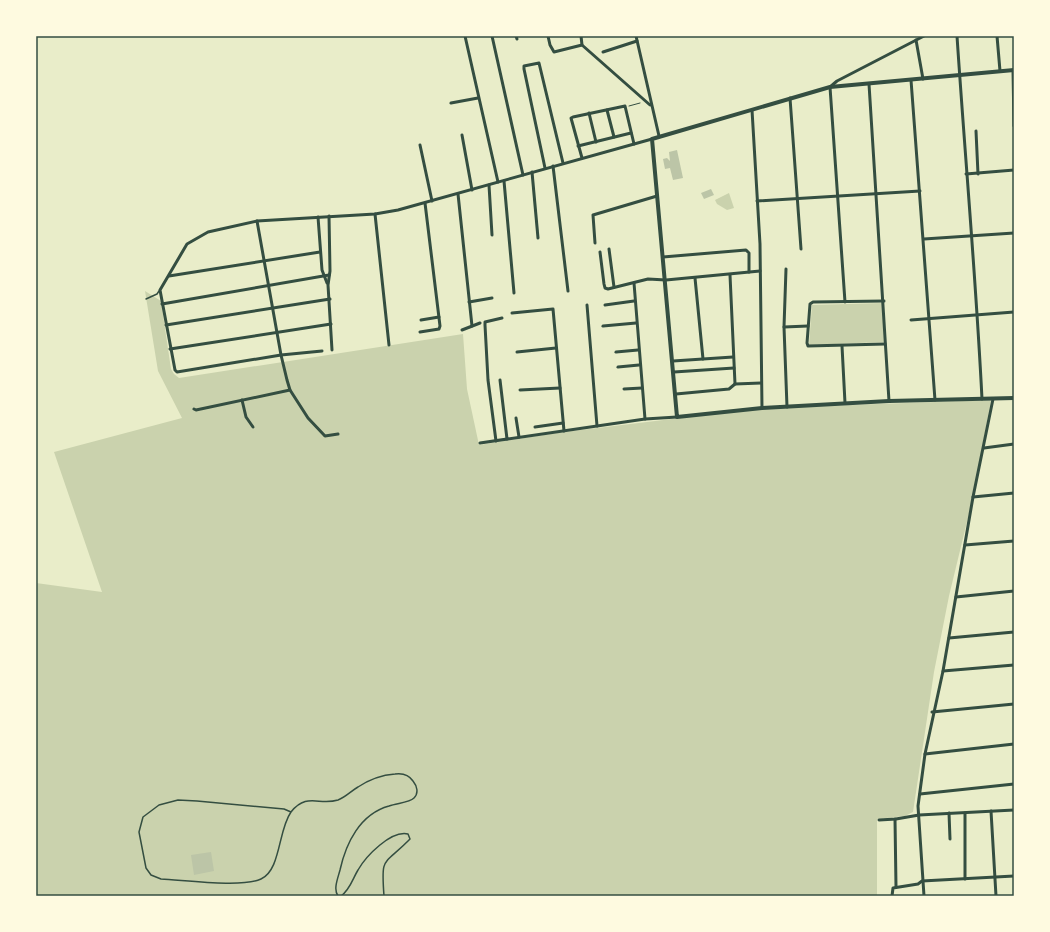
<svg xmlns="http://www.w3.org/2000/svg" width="1050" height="932" font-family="'Golos Text',sans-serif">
<rect width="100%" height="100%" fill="#e9edc9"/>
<g fill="#cad2ad">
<path d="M729,193L734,208L727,210L717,204L715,200Z"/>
<path d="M145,291L161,301L171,369L174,374L179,378L463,334L467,389L479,445L564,432L763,408L991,400L973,497L949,596L934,672L913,812L905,816L877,819V896H36V583L102,592L54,452L182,418L158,371Z"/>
<path d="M882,303L884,342L809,345L812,305Z"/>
</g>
<g fill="#bcc5a7">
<path d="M677,150L683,178L673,180L670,168L665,169L663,159L667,158L670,161L669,152Z"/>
<path d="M711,189L714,195L704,199L701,193Z"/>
<path d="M211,852L214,871L194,875L191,855Z"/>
</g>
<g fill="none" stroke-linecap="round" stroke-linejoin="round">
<path stroke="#344e41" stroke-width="1" d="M629,106L640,103"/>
<g stroke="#344e41" stroke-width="1.5">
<path d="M146,299L157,294L159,291"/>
<path d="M291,812L284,809L197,801L178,800L159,805L143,817L139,832L146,868L151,875L161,879C184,880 242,888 261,879C281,870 278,830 291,812C307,792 319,806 338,800C346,797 351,791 358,787C370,779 381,775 395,774C402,773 409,775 413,781C417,786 419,793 414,798C409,803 396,803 389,806C360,814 346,843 340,870C338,878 333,889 338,896"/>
<path d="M341,896C350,890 353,878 358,870C366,856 391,830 408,834L410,839L408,841C383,866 381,856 384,896"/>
</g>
<g stroke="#344e41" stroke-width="3">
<path d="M465,36L498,182"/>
<path d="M492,36L523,175"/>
<path d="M516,36L517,39"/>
<path d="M548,36L550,45L554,52L582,45"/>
<path d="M581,36L582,45L650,105"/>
<path d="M636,36L659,136"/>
<path d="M957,36C965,157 976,278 982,399"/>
<path d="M997,36L1000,71"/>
<path d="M916,40L923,79"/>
<path d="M603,52L637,41"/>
<path d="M1013,70L1014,126"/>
<path d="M911,80L935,400"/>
<path d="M869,84L889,401"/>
<path d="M790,98L801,249"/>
<path d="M451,103L478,98"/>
<path d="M607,110L614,137"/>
<path d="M752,110L760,244L762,408"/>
<path d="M589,113L596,142"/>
<path d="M976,131L978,174"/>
<path d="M462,135L472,190"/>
<path d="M420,145L432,201"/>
<path d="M578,146L631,133"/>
<path d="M582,158L571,118L573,117L625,106L634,144"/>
<path d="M553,166L568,291"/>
<path d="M545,168L524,69V66L539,63L563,163"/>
<path d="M532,172L538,238"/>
<path d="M966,174L1014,170"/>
<path d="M504,181L514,293"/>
<path d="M489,185L492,235"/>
<path d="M458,194L472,326"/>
<path d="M757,201L920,191"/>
<path d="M375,214L389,345"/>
<path d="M329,216L330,271L328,285L332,350"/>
<path d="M318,217L322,270L327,283"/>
<path d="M257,221L281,355L287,380L290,390L308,418L325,436L338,434"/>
<path d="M924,239L1014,233"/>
<path d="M595,243L593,215L657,196"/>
<path d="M609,249L614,287"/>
<path d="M600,252L604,284L605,288L608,289L648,279L666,280L760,271"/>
<path d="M663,257L746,250L749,253V272"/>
<path d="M786,269L784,327L787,407"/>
<path d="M730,275L735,384"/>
<path d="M169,276L320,252"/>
<path d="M695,278L703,359"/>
<path d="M634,283L645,419"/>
<path d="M884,301L813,302L810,304L807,343L808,346L885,344"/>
<path d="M469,302L492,298"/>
<path d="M845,302L830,87L837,81L924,36"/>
<path d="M162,304L329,275"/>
<path d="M587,305L597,426"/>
<path d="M605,305L634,301"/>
<path d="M512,313L553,309L564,431"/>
<path d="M421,320L439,317"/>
<path d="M911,320L1014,312"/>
<path d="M166,325L330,299"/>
<path d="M603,326L636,323"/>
<path d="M784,327L808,326"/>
<path d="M462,330L480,323"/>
<path d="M420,332L439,329L440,326L425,203"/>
<path d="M842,346L845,403"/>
<path d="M170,349L331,324"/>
<path d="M322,351L281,355L177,372L175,370L160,290L187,244L208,232L257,221L375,214L398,210L652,139"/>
<path d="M517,352L556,348"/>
<path d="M616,352L638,350"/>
<path d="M673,361L733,357"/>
<path d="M618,367L639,365"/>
<path d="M674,372L734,368"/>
<path d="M500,380L507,439"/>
<path d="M624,389L642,388"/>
<path d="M520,390L560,388"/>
<path d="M676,394L729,389L735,384L761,383"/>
<path d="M242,400L246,417L253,427"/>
<path d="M194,409L196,410L290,390"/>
<path d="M516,418L519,437"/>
<path d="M535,427L563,423"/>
<path d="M496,441L488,380L485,325V322L502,318"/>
<path d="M480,443L645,419L677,417"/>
<path d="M984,448L1014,444"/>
<path d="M973,497L1014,493"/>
<path d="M965,545L1014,541"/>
<path d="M956,597L1014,591"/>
<path d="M949,638L1014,632"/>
<path d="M943,671L1014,665"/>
<path d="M932,712L1014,704"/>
<path d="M925,754L1014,744"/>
<path d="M920,794L1014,784"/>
<path d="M991,811L996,896"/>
<path d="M949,813L950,839"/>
<path d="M965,813V879"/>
<path d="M895,819L896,887"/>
<path d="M879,820L896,819L919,815L1014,810"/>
<path d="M892,896L893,888L918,884L922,881L1014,876"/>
<path d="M924,896L918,806L925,754L943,671L973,497L993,399"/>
</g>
<path stroke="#344e41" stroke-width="4" d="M1014,70L830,87L652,139L677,417L762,408L889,401L1014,398"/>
</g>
<rect width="1050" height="932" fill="none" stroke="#fefae0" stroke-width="74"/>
<rect x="37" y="37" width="976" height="858" fill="none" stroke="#344e41" stroke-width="1.5"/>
</svg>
